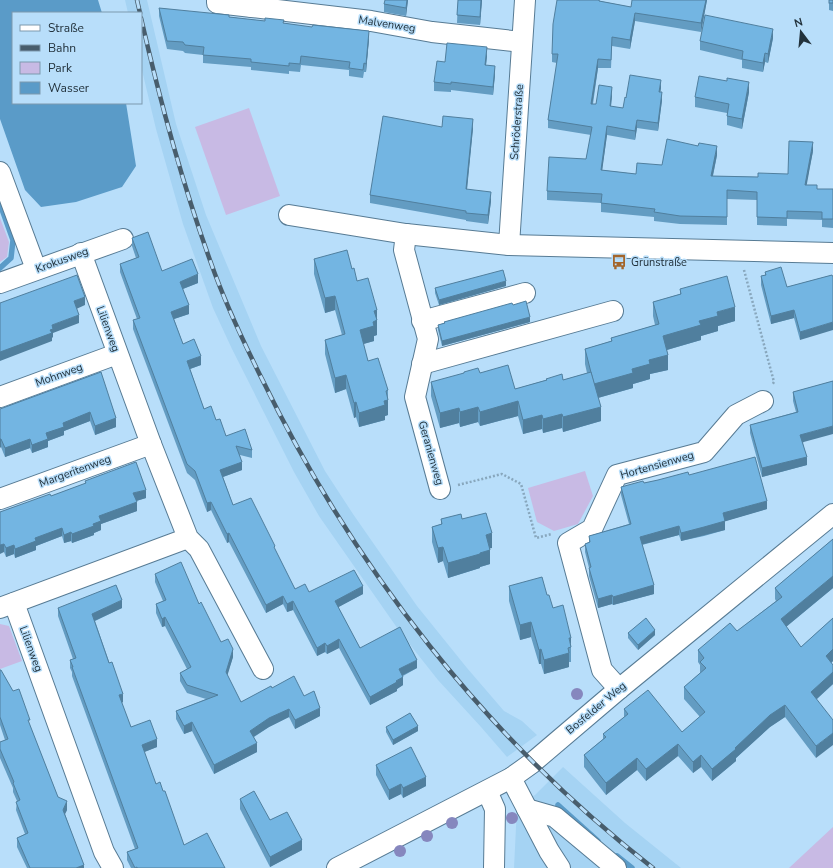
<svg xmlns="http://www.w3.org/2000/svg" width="833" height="868" font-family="'Nunito Sans',sans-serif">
<rect width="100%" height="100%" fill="#b8defa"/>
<g fill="#a5d3f3">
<path d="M125,0H147L176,124L206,215L261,346L325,471L353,514L417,606L467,668L504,711L522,721L537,735L507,757L481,727L438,680L400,632L319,516L294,472L232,349L213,308L183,224L156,129L141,66V13H128Z"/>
<path d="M563,767L625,823L681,868H514L517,807L535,795Z"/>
</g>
<g fill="#c8bae4">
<path d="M249,108L280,196L226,215L195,127Z"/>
<path d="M0,218L9,242L7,257L0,262Z"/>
<path d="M585,471L593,496L578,524L554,531L537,522L528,488Z"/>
<path d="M0,624L9,626L22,661L0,669Z"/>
<path d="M833,827V868H789Z"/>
</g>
<path fill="#5a9bc8" d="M0,0H98L102,13H13V103H126L136,166L122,187L76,202L41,207L25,190L0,119Z"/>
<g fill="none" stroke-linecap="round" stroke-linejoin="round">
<g stroke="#5a9bc8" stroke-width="5.5">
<path d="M0,204L13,240L11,258L0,268"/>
<path d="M558,805L598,841"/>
<path d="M617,856L632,868"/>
</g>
<g stroke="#577b94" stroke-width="22">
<g id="minor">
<path d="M217,0V3L252,7"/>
<path d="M251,0L252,7L371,21L432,32L522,42"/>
<path d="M0,172L36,269"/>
<path d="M289,215L406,234L509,245L833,253"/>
<path d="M406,234L404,250L428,339L415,397L440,489"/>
<path d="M509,245L525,0"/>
<path d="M81,253L151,444L188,538L199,549L263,669"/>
<path d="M0,283L123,239"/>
<path d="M422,321L525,293"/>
<path d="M422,364L613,311"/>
<path d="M0,397L117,354"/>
<path d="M0,499L151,444"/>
<path d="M14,603L104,852L113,868"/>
<path d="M0,608L188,538"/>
<path d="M619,689L602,670L568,543L592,529L617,475L704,452L736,415L763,401"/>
<path d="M511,778L549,851L560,868"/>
<path d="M487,791L495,809L494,868"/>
<path d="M527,809L555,817L616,868"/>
<path d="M337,868L511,778L532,763L619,689L833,514"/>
</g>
</g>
<g stroke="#88a7bd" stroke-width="2.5" stroke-dasharray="2 2" stroke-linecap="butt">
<path d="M744,270L774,382L772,385"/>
<path d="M458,485L502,474L521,484L536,538L552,534"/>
</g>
<use href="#minor" stroke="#fff" stroke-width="20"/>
<g stroke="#485d6c" stroke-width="4.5">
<g id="rail">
<path d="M137,0L140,13"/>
<path d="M141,18C160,101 182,183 211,263C225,303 243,341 262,379C354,568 487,739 653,868"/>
</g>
</g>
<use href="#rail" stroke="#b8defa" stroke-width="3" stroke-dasharray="9" stroke-linecap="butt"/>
</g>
<g fill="#8687be">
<circle cx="577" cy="694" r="6"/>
<circle cx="512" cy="818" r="6"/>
<circle cx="452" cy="823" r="6"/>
<circle cx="427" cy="836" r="6"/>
<circle cx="400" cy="851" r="6"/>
</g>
<g fill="#639cc2">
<path d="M408,0L406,16L384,12V4Z"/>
<path d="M458,0H482L480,25L457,23Z"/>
<path d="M600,0V1L631,7L707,0L701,32L635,21L630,49L612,46L611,68H598L593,104H596L612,95L611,107L623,108L626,98L661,88L660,92L662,100L658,131L637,128L635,140L607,135L602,170L636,174L662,165L717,155L713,176L758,177L788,174L813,151L806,185L817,189H833V228L822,227V220L787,219V226L757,225V200L727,199V225L680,224L654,221V217L601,212V203L547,200V191L586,159L591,135L548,128V120L557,63L552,62V54Z"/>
<path d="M833,0V11L829,10V3Z"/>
<path d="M159,8L229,17L284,23L369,39L366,72H364L363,78L349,76V70L301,65L300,72L289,71V74L251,70V67L203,63V55L185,53L183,51L167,49L159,16Z"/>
<path d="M773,38L768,63L765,62L763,72L742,68V60L700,50V41Z"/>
<path d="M487,56L486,65L495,74L493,95L451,90V92L434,91V82L445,62Z"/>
<path d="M749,92L742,129L727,125V113L695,107V97Z"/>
<path d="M442,127L473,128L467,190L491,201L488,224L466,221V220L370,203V195Z"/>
<path d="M132,238L162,271L198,283L183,289L189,314L174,319L183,344L201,365L190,369L204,409L216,420L226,436L252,450V458L240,455L242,470L223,477L233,505L275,550L295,589L309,592L363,594L338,607L360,648L417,668L403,676V685L397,689V691L370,705L339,648L327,654L325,652L317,656L293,610L287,612L283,604L266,613L229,542L227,543L211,510L207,512L195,480L187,473L133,329V320L137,319L120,272V264L136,258L132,246Z"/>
<path d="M314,259L352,269L357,281L377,310V335L374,336V341L363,344L368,361L388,390V415L385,416V420L359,427L356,417L354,418L346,389L335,393L325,354V340L342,335L335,310L325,313L314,274Z"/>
<path d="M765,272L787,287L832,275L800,340L794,318L771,324L761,285V276L765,275Z"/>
<path d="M506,286L439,305L435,293V288Z"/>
<path d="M680,289L735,321L718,326V331L701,336V340L667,350L668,370L650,374V379L633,384V388L598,398L601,421L563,432L562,428L543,433L542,429L523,434L518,416L480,426L478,422L460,427L459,423L440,428L431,396V382L480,373L515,389L546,380V379L563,380L587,373L585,364V349L611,341V338L655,325L653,316V302L680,294Z"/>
<path d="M513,305L530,322L442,346L438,330V325L444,323V322Z"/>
<path d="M101,372L116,427L95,435L90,421L64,431V435L48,441V447L32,453L30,448L5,457L1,447L0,409Z"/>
<path d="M833,381L803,443L807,465L762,477L750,433V425L796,412L793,401V392Z"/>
<path d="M689,475L767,509L725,521V530L704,536L681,541L679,535L642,545L654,594L613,605L612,604L598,608L589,576V568L585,552V544L589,542V536L629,524L621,495V487Z"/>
<path d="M85,481L146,498L136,501L137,511L101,524V530L94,533V535L72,543L71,541L64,543L62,536L36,546V550L15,558L14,554L6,557L4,552L0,512L51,496L85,484Z"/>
<path d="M441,519H462L492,548H490V564L480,567V568L448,578L443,561L438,563L432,542V527L441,524Z"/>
<path d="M833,539V588L786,627L801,647L833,618V661L831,663L833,665V684L817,699L816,758L785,717L770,727L736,758V761L712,781L701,767L693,773L678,756L646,781L637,770L606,795L584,767V755L603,739V734L624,717V709L682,732L700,717L684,699V687L700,673V665L698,662V650L737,631L776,601L775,599V588Z"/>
<path d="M155,574L199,604L221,642L233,657L227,675L241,702L272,688L304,696L320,716L295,729L289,717L269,727L254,737L257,752L214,774L192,731L184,734L176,719V711L206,699L187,693L180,681V673L187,669L165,626L162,627L156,613V604L163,601L155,582Z"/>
<path d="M509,586L547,595L571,646V662H569V667L544,674L541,664H539L531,637L520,640L509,601Z"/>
<path d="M58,608H122L95,621L123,702L121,703L131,727L157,747L144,752L156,784L184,845L225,868H131L127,860V852L135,849L72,676V672L70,668V660L73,659L58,616Z"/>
<path d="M628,633L655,635L638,650L628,638Z"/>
<path d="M0,670L30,726L58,797L67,810L65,814L84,868H27L17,847V838L25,834L16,810L17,801L13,792V788L0,758V742L5,740L0,725Z"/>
<path d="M386,727L418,731L393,745L386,732Z"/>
<path d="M376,765L426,786L403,798L401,794L389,800L376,775Z"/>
<path d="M240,799L270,820L302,850L270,867L240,809Z"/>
</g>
<g fill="#507f9e">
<path d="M407,0H408L406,16V8Z"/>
<path d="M481,0H482L480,25V17Z"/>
<path d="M706,0H707L701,32V23Z"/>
<path d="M635,13V21L630,49V40Z"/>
<path d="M773,29V38L768,63V54Z"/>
<path d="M369,31V39L366,72V64Z"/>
<path d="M487,47V56L485,73V65Z"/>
<path d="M765,53V62L763,72V63Z"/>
<path d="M598,59V68L591,112V104Z"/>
<path d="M495,66V74L493,95V87Z"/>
<path d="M661,80V88L659,100V92Z"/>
<path d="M749,82V92L742,129V119Z"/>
<path d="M612,87V95L610,115V106Z"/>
<path d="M662,92V100L658,131V123Z"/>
<path d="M473,119V128L466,198V189Z"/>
<path d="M637,120V128L635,140V131Z"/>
<path d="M607,126V135L601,179V170Z"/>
<path d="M813,142V151L805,194V185Z"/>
<path d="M717,146V155L711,184V176Z"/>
<path d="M491,192V201L488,224V215Z"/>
<path d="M198,274V283L180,290V282Z"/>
<path d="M506,281V286L439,305V300Z"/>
<path d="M335,296V310L325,313V298Z"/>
<path d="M85,297V305L74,310V301Z"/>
<path d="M189,305V314L171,320V312Z"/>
<path d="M735,307V321L718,326V331L701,336V340L663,351V336L699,321L717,312Z"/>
<path d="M377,310V335L374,336V341L360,345V330L373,322L374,311Z"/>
<path d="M794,310V318L771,324V316Z"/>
<path d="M79,315V323L53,333V337L52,338V341L0,361V352L50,330L52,325Z"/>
<path d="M530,317V322L442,346V341Z"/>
<path d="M833,322V330L800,340V332Z"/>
<path d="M668,355V370L650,374V379L633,384V388L594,399V384L632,369L649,360Z"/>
<path d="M201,356V365L187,370V361Z"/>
<path d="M346,375V389L335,393V378Z"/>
<path d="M388,400V415L385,416V420L359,427V413L384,401Z"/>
<path d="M518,401V416L480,426V412Z"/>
<path d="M356,402V417L354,418V403Z"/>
<path d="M478,407V422L460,427V412Z"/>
<path d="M601,407V421L563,432V417Z"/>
<path d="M459,408V423L440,428V413Z"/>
<path d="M90,412V421L64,431V435L48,441V447L32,453V445L46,433L63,423Z"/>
<path d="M562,414V428L543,433V419Z"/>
<path d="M542,415V429L523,434V420Z"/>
<path d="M116,418V427L95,435V426Z"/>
<path d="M833,426V434L800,443V435Z"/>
<path d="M0,439H1V447L0,448Z"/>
<path d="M30,439V448L5,457V448Z"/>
<path d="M807,457V465L762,477V468Z"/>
<path d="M242,462V470L220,478V470Z"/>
<path d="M146,490V498L133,502V493Z"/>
<path d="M767,501V509L723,522V513Z"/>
<path d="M137,502V511L101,524V530L94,533V535L72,543V534L93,524L99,516Z"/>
<path d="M211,502V510L207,512V503Z"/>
<path d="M725,521V530L681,541V533Z"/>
<path d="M679,526V535L640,545V537Z"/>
<path d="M62,528V536L36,546V550L15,558V549L35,538Z"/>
<path d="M71,532V541L64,543V535Z"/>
<path d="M229,533V542L227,543V534Z"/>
<path d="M492,533V548L486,549V535Z"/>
<path d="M4,544V552L0,554V545Z"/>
<path d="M14,545V554L6,557V548Z"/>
<path d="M443,547V561L438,563V548Z"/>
<path d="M490,550V564L480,567V568L448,578V563Z"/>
<path d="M833,576V588L781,631V619Z"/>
<path d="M654,585V594L613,605V597Z"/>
<path d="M363,586V594L335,609V601Z"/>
<path d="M612,595V604L598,608V599Z"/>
<path d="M283,596V604L266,613V605Z"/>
<path d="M122,600V608L92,622V614Z"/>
<path d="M293,601V610L287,612V604Z"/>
<path d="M165,617V626L162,627V619Z"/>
<path d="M531,622V637L520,640V625Z"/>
<path d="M655,630V635L638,650V645Z"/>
<path d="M569,638H571V647Z"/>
<path d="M339,639V648L327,654V646Z"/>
<path d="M325,643V652L317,656V648Z"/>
<path d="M233,649V657L226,680V672Z"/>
<path d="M541,649V664H539V650Z"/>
<path d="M833,649V661L826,668V656Z"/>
<path d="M569,653V667L544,674V660Z"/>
<path d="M417,660V668L399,677V669Z"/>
<path d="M833,672V684L811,704V692Z"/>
<path d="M403,677V685L397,689V691L370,705V697Z"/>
<path d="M123,694V702L119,704V695Z"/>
<path d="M785,705V717L770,727L736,758V761L712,781V769L770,715Z"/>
<path d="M320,708V716L295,729V720Z"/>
<path d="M289,709V717L269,727L250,739V731L269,718Z"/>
<path d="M192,722V731L184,734V726Z"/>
<path d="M418,726V731L393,745V740Z"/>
<path d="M833,733V745L816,758V746Z"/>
<path d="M157,739V747L142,753V745Z"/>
<path d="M257,743V752L214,774V765Z"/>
<path d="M678,744V756L646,781V769Z"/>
<path d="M701,755V767L693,773V762Z"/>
<path d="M637,758V770L606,795V783Z"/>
<path d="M426,777V786L403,798V788Z"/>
<path d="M401,784V794L389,800V790Z"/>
<path d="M67,801V810L63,818V810Z"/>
<path d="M302,840V850L270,867V857Z"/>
<path d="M84,865V868H76Z"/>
</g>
<g fill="#73b5e2" stroke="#507f9e">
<path d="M385,0H407L406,8L384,4Z"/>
<path d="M458,0H481L480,17L457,15Z"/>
<path d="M557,0H599V1L631,7L632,0H706L701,23L635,13L630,40L612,37L611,60L598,59L591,104H596L599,85L612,87L610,106L623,108L625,97L626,98L630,75L661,80L659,92H662L658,123L637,120L635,131L607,126L601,170L636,174L637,163L662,165L667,139L698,146L699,143L717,146L711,176L758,177V173L788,174L789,141L813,142L805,185H817V189H833V219H822V212L787,211V218L757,217V192L727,190V217L680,216L654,212L655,209L601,203L602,194L547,191L549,157L586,159L592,127L548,120L558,54H552L553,24Z"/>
<rect x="829" y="0" width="4" height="3"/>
<path d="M159,8L229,15V17L265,21V18L284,20L283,23L312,27L313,25L369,31L366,64L364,63L363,70L349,68L350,62L301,56L300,64L289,63V66L251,62V59L203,55L204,47L185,45L183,42L167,41Z"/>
<path d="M705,15L773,29L768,54L765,53L763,63L742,59L743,51L700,41Z"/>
<path d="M447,43L487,47L485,65L495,66L493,87L451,82V84L434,82L437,61L445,62Z"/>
<path d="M699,76L727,81V78L749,82L742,119L727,116L729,104L695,97Z"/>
<path d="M383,116L442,127L443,116L473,119L466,189L491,192L488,215L466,213V211L370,195Z"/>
<path d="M148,232L162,271L192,259L198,274L180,282L189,305L171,312L183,344L194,339L201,356L187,361L204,409L211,406L216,420L220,419L226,436L245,429L252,450L236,446L242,462L220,470L233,505L251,498L275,546L274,547L295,589L305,584L309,592L354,570L363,586L335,601L360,648L400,627L417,660L399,669L403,677L396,681L397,682L370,697L339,639L327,646L325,643L317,648L293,601L287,604L283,596L266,605L229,533L227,534L211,502L207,503L195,471L187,464L133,320L140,318L120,264L139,257L132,238Z"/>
<path d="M347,250L352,269L354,268L357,281L368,278L377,310L374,311L377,320L373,322L374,326L360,330L368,361L378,358L388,390L386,391L388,400L384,401L385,405L359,413L356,402L354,403L346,375L335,378L325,340L345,334L335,296L325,298L314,259Z"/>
<path d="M781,267L787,287L832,275L833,277V322L800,332L794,310L771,316L761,276L766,275L765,272Z"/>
<path d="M503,270L506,281L439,300L435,288Z"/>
<path d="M77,275L85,297L74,301L79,315L52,325L53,329L50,330L52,333L0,352V303Z"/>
<path d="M727,276L735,307L717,312L718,316L699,321L701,325L663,336L668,355L649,360L650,364L632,369L633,373L594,384L585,349L612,341L611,338L659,324L653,302L681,294L680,289Z"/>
<path d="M526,301L530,317L442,341L438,325L445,323L444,322L512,303L513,305Z"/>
<path d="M508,365L515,389L547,380L546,379L562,374L563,380L591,372L601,407L563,417L562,414L543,419L542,415L523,420L518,401L480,412L478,407L460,412L459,408L440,413L431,382L464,373V372L478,368L480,373Z"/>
<path d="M101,372L116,418L95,426L90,412L63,423L64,427L46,433L48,439L32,445L30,439L5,448L1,439H0V409Z"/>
<path d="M833,381V426L800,435L807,457L762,468L750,425L798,412L793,392Z"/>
<path d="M755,457L767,501L723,513L725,521L704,527L681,533L679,526L640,537L654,585L613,597L612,595L598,599L589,568L591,567L585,544L590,542L589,536L631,524L621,487L643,481L644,483L658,480L688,472L689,475Z"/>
<path d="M136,462L146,490L133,493L137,502L99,516L101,521L93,524L94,526L72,534L71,532L64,535L62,528L35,538L36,541L15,549L14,545L6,548L4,544L0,545V512L50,494L51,496L86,483L85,481Z"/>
<path d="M486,513L492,533L486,535L490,550L480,553V554L448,563L443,547L438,548L432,527L442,524L441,519L461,514L462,519Z"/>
<path d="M833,539V576L781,619L801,647L833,618V649L826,656L833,665V672L811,692L833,720V733L816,746L785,705L770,715L735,748L736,749L712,769L701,755L693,762L678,744L646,769L637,758L606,783L584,755L606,737L603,734L628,714L624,709L648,690L682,732L705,712L684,687L706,668L700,662L704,658L698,650L730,623L737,631L782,597L775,588Z"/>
<path d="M181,562L199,604L201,602L221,642L228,639L233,649L226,672L241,702L271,686L272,688L294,676L304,696L314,691L320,708L295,720L289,709L269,718L250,731L257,743L214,765L192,722L184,726L176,711L218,695L187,685L180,673L191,667L165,617L162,619L156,604L166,600L155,574Z"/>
<path d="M542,577L547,595H549L553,608L563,605L571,638H569L571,647L568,648L569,653L544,660L541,649L539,650L531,622L520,625L509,586Z"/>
<path d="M116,585L122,600L92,614L109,663L112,662L123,694L119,695L131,727L150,720L157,739L142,745L156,784L160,782L163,791H165L184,845L207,833L225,868H137V867L135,868L127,852L138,848L72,667H73L70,660L76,658L58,608Z"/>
<path d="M646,618L655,630L638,645L628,633Z"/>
<path d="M0,670H1L13,691L19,689L30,720H28L58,797L67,801L63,810L84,865L76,868H30L17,838L28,833L16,802L20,800L13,783L14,782L0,749V742L8,739L0,717Z"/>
<path d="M410,713L418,726L393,740L386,727Z"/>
<path d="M411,747L426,777L403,788L401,784L389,790L376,765Z"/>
<path d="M254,791L270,820L287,812L302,840L270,857L240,799Z"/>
</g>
<defs>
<g id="bus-bare" transform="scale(1.2)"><path d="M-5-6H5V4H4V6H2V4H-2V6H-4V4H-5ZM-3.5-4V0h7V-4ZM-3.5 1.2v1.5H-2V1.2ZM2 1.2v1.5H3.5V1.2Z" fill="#a3652b" stroke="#b8defa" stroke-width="2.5" paint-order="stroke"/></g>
</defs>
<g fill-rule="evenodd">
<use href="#bus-bare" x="619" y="262"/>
</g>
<g text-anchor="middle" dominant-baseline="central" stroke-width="3" stroke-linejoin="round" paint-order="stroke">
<g font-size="11" fill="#22323c" stroke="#b8defa">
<text transform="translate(387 24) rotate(9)">Malvenweg</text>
<text transform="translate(517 122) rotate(-86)">Schröderstraße</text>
<text transform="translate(62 260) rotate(-20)">Krokusweg</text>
<text transform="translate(108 329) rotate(70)">Lilienweg</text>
<text transform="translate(59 375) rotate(-20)">Mohnweg</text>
<text transform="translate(431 453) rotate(74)">Geranienweg</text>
<text transform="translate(657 465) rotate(-16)">Hortensienweg</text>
<text transform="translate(75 471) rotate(-20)">Margeritenweg</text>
<text transform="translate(31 649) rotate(70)">Lilienweg</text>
<text transform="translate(596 708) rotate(-40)">Bosfelder Weg</text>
</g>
<g font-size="11" fill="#22323c" stroke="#b8defa" text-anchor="start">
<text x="631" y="262">Grünstraße</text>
</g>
</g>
<rect x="12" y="12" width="130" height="92" fill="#b8defa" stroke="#7c99ae"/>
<rect x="20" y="25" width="20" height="6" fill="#ffffff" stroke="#7c99ae"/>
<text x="48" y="32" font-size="12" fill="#22323c">Straße</text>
<rect x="20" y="45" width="20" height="6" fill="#485d6c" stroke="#7c99ae"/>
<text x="48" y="52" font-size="12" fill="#22323c">Bahn</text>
<rect x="20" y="62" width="20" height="12" fill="#c8bae4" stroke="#7c99ae"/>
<text x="48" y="72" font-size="12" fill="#22323c">Park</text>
<rect x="20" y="82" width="20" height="12" fill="#5a9bc8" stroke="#7c99ae"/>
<text x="48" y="92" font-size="12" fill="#22323c">Wasser</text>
<g transform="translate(801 32) rotate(344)" stroke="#b8defa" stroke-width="3" paint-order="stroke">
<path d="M0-3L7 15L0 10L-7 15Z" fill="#22323c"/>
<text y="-6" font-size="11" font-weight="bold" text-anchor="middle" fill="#22323c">N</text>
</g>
</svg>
